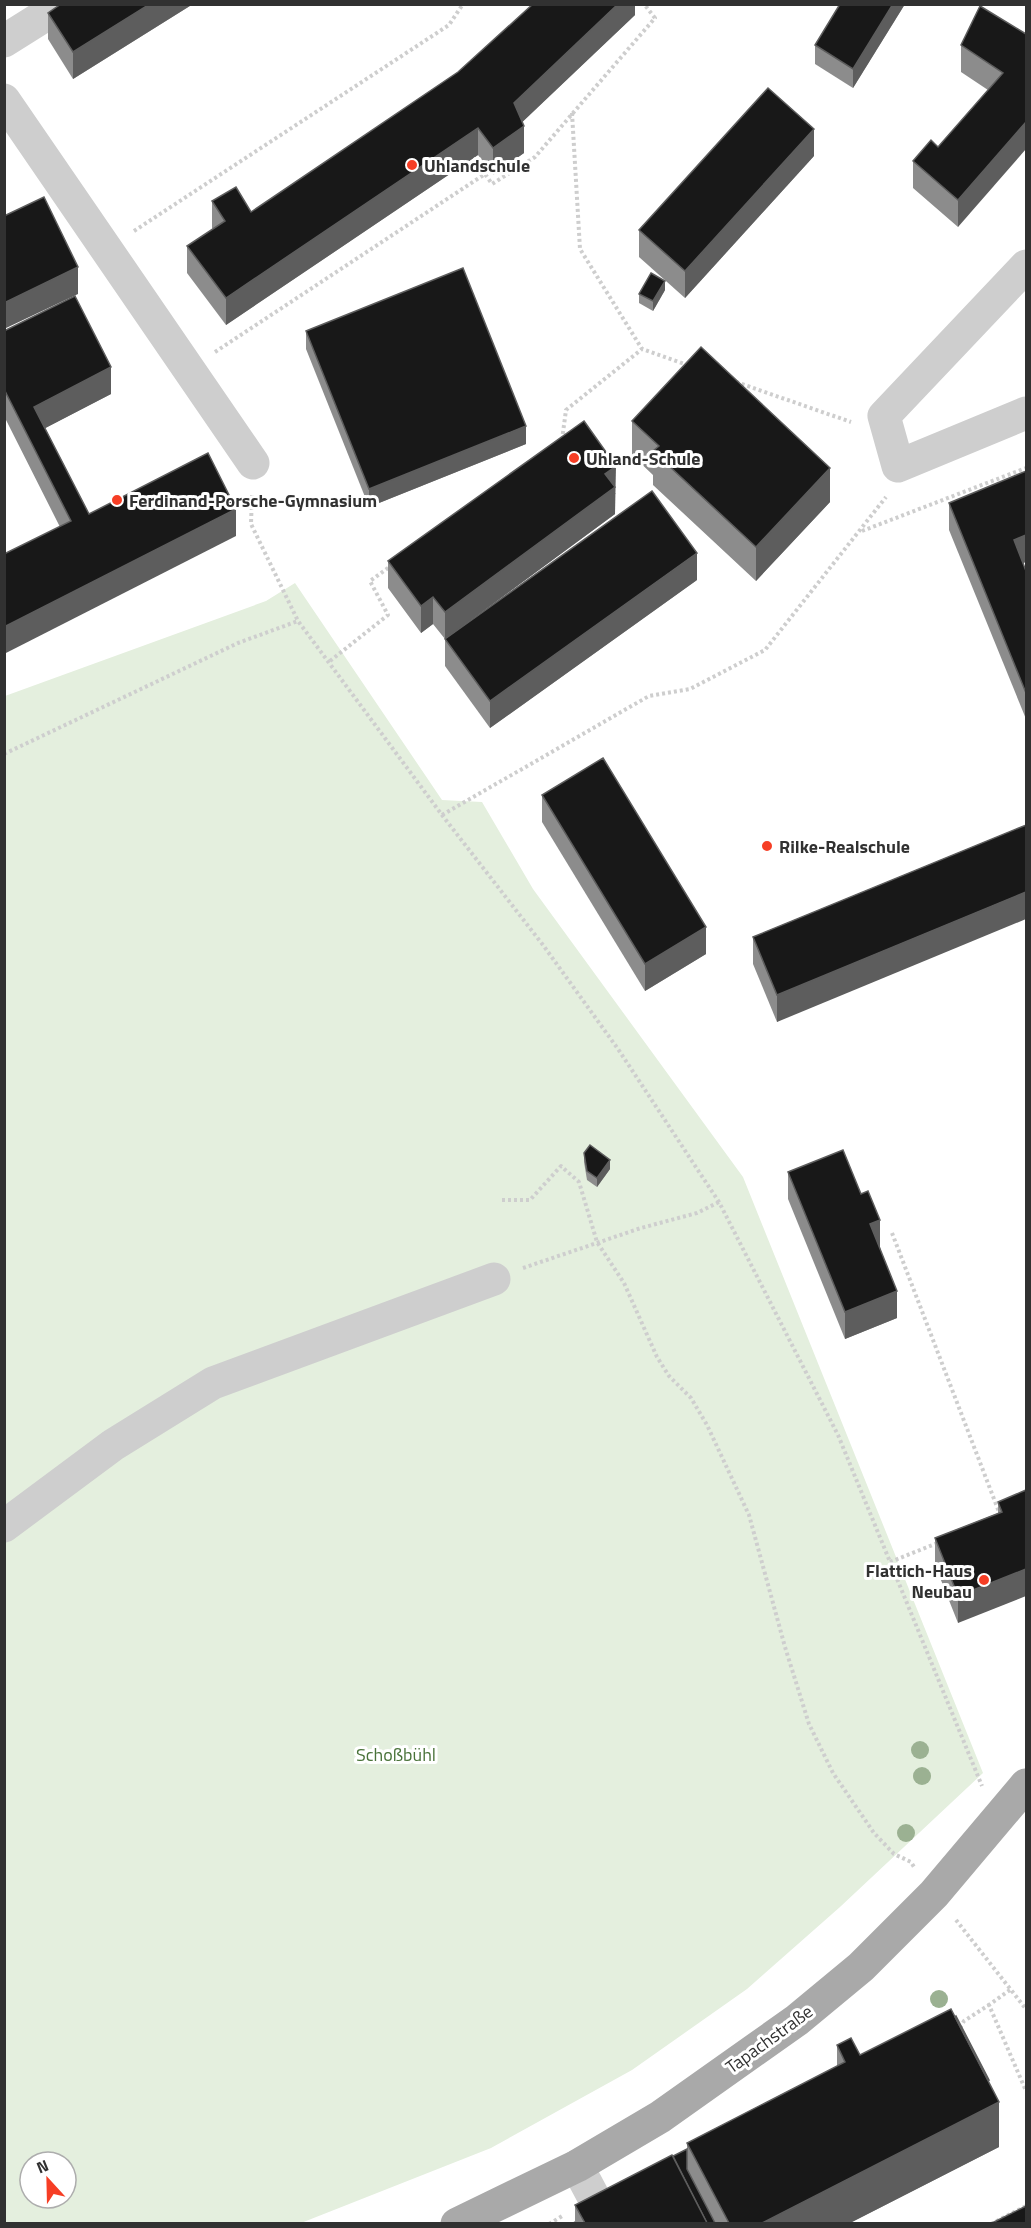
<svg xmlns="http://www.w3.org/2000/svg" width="1031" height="2228" font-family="'Titillium Web',sans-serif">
<rect width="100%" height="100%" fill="#fff"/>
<path fill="#e4efde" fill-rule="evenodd" d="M295,583L442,800L482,802L533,889L743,1177L983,1773L840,1907L747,1989L632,2070L491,2148L301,2223H5V696L266,601ZM30,2162H66V2198H30Z"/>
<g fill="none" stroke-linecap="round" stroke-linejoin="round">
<g stroke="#cecece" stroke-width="4" stroke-dasharray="3 3" stroke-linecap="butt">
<path d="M572,113L580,249L642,349"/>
<path d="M134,231L449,25L463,4"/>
<path d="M215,352L485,174L492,184L535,157L655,18L644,4"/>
<path d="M736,382L851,422"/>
<path d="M562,440L566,410L642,349L690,366"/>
<path d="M252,495L251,524L298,621L442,815L543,945L618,1049L719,1202L838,1435L982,1786"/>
<path d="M862,531L1026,468"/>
<path d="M330,661L388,615L370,581L392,565"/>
<path d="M4,754L238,643L298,621"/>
<path d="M442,815L649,696L690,689L765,650L886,497"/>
<path d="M502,1200H530L561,1166L579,1182L597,1242L624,1283L657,1357L669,1376L691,1398L707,1425L749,1515L785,1647L809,1724L833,1773L874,1833L894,1854L911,1862L914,1867"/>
<path d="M892,1233L999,1512"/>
<path d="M523,1268L641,1228L697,1213L719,1202"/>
<path d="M890,1562L940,1542"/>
<path d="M956,1920L1026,2009"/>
<path d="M1010,1990L989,2005L1026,2091"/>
<path d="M960,2028L964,2021L989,2005"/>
<path d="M549,2224L564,2215"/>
<path d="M991,2224L1026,2206"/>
</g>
<g stroke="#cecece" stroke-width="33">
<path d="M4,41L63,4"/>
<path d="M4,100L253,463"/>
<path d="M1026,266L884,416L898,466L1026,413"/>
<path d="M4,1526L113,1445L213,1383L494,1279"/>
<path d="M577,2166L608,2224"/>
</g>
<path stroke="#a9a9a9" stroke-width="33" d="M457,2224L577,2166L660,2117L797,2020L861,1967L934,1894L1026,1785"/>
</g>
<g fill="#9bb192">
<circle cx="920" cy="1750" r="9"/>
<circle cx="922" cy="1776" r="9"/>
<circle cx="906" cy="1833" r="9"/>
<circle cx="939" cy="1999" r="9"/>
</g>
<g fill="#8c8c8c">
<path d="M61,4H193L73,79L48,39V13Z"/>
<path d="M635,4V15L522,122L524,153L493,175L478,155L226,325L187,273V246L213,229L212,228V201L251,212Z"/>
<path d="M905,4L853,88L815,64V45Z"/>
<path d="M1026,34L958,227L913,188V161L938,147L988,90L961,72V45Z"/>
<path d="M814,156L685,298L639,257V230Z"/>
<path d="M665,290L653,311L639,303V294Z"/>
<path d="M4,331L111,394L45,428L89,514L236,536L60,527L4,416Z"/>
<path d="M306,331L526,444L369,507L306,349Z"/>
<path d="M632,421L830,502L756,581L653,485V475L632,455Z"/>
<path d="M616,493L615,494V514L445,639L433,624L421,633L388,588V561Z"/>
<path d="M949,503L1023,563L1026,571V719L949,530Z"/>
<path d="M697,580L490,728L445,666V639Z"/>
<path d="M542,795L706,954L645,991L542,822Z"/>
<path d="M1026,825L777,1022L753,964V937Z"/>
<path d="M584,1153L610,1169L597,1187L587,1180L584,1162Z"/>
<path d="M788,1172L880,1247L897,1318L845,1339L788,1199Z"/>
<path d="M1026,1490L958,1623L935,1565V1538L998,1513V1502Z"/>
<path d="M837,2045L860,2055L989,2082L999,2147L850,2223H572L575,2221V2205L687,2149V2143L837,2066Z"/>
</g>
<g fill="#5d5d5d">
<path d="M150,4H193L73,79V52Z"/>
<path d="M618,4H635V15L514,130V103Z"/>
<path d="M893,4H905L853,88V69Z"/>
<path d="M1026,122V149L958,227V200Z"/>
<path d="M524,126V153L493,175V148Z"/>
<path d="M478,128V155L226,325V298Z"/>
<path d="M814,129V156L685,298V271Z"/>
<path d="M78,267V294L4,329V303Z"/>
<path d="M665,281V290L653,311V301Z"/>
<path d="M111,367V394L34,434V407Z"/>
<path d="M526,426V444L369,507V489Z"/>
<path d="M616,466L615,514L445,639V612L605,474Z"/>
<path d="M830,468V502L756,581V547Z"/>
<path d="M236,509V536L4,654V627Z"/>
<path d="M1026,535V562L1014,567V540Z"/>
<path d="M697,553V580L490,728V701Z"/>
<path d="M433,597V624L421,633V606Z"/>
<path d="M1026,892V919L777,1022V995Z"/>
<path d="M706,927V954L645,991V964Z"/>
<path d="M610,1160V1169L597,1187V1178Z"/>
<path d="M880,1220V1247L870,1251V1224Z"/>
<path d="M897,1291V1318L845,1339V1312Z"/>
<path d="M1026,1569V1596L958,1623V1596Z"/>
<path d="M999,2102V2147L850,2223H762Z"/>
</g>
<g fill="#181818" stroke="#5d5d5d" stroke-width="1.5">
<path d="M61,4H150L73,52L48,13Z"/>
<path d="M533,4H618L514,103L524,126L493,148L478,128L226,298L187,246L225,221L212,201L236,187L251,212L458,72Z"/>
<path d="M840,4H893L853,69L815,45Z"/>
<path d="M980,6L1026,34V122L958,200L913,161L931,140L938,147L1003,73L961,45Z"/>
<path d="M768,88L814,129L685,271L639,230Z"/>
<path d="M44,197L78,267L4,303V216Z"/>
<path d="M463,268L526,426L369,489L306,331Z"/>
<path d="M651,273L665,281L653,301L639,294Z"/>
<path d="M75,296L111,367L34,407L89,514L208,453L236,509L4,627V554L71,521L4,389V331Z"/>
<path d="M701,347L830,468L756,547L653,451L659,446L632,421Z"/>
<path d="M584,421L616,466L605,474L615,487L445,612L433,597L421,606L388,561Z"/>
<path d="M1026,471V535L1014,540L1026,571V693L949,503Z"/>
<path d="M652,491L697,553L490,701L445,639Z"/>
<path d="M603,758L706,927L645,964L542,795Z"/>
<path d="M1026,825V892L777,995L753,937Z"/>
<path d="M590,1145L610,1160L597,1178L587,1171L584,1153Z"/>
<path d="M843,1150L861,1194L868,1191L880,1220L870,1224L897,1291L845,1312L788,1172Z"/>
<path d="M1026,1490V1569L958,1596L935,1538L1002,1512L998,1502Z"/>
<path d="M951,2009L999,2102L762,2223H729L687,2143L845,2062L837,2045L851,2038L860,2055Z"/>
<path d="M956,2016L989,2080H988L955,2017Z"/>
<path d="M687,2149V2169L715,2223H707L673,2156Z"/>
<path d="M672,2155L707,2223H585L575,2205Z"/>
<path d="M1026,2206V2223H992Z"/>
</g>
<g fill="#f63e25" stroke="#fff" stroke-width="2">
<circle cx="412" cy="165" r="6"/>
<circle cx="574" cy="458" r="6"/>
<circle cx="117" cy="500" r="6"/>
<circle cx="767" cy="846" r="6"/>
<circle cx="984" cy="1580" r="6"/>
</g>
<g text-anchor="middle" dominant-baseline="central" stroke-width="6" stroke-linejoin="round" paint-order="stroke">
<g font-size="18" font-weight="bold" fill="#313131" stroke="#fff" text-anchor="start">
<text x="424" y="165">Uhlandschule</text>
<text x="586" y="458">Uhland-Schule</text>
<text x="129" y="500">Ferdinand-Porsche-Gymnasium</text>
<text x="779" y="846">Rilke-Realschule</text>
<text x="972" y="1570" text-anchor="end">Flattich-Haus<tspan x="972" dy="21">Neubau</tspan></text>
</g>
<g font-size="18" fill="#497239" stroke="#fff">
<text x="396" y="1754">Schoßbühl</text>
</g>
<g font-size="18" fill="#313131" stroke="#fff">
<text transform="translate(769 2039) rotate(-36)">Tapachstraße</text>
</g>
</g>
<rect width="1031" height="2228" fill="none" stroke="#313131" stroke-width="12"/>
<g transform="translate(48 2180) rotate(338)"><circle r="28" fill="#ffffff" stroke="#adadad" stroke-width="1.5"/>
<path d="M0-4.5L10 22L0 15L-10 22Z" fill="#f63e25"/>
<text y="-9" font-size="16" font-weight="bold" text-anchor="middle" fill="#313131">N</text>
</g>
</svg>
